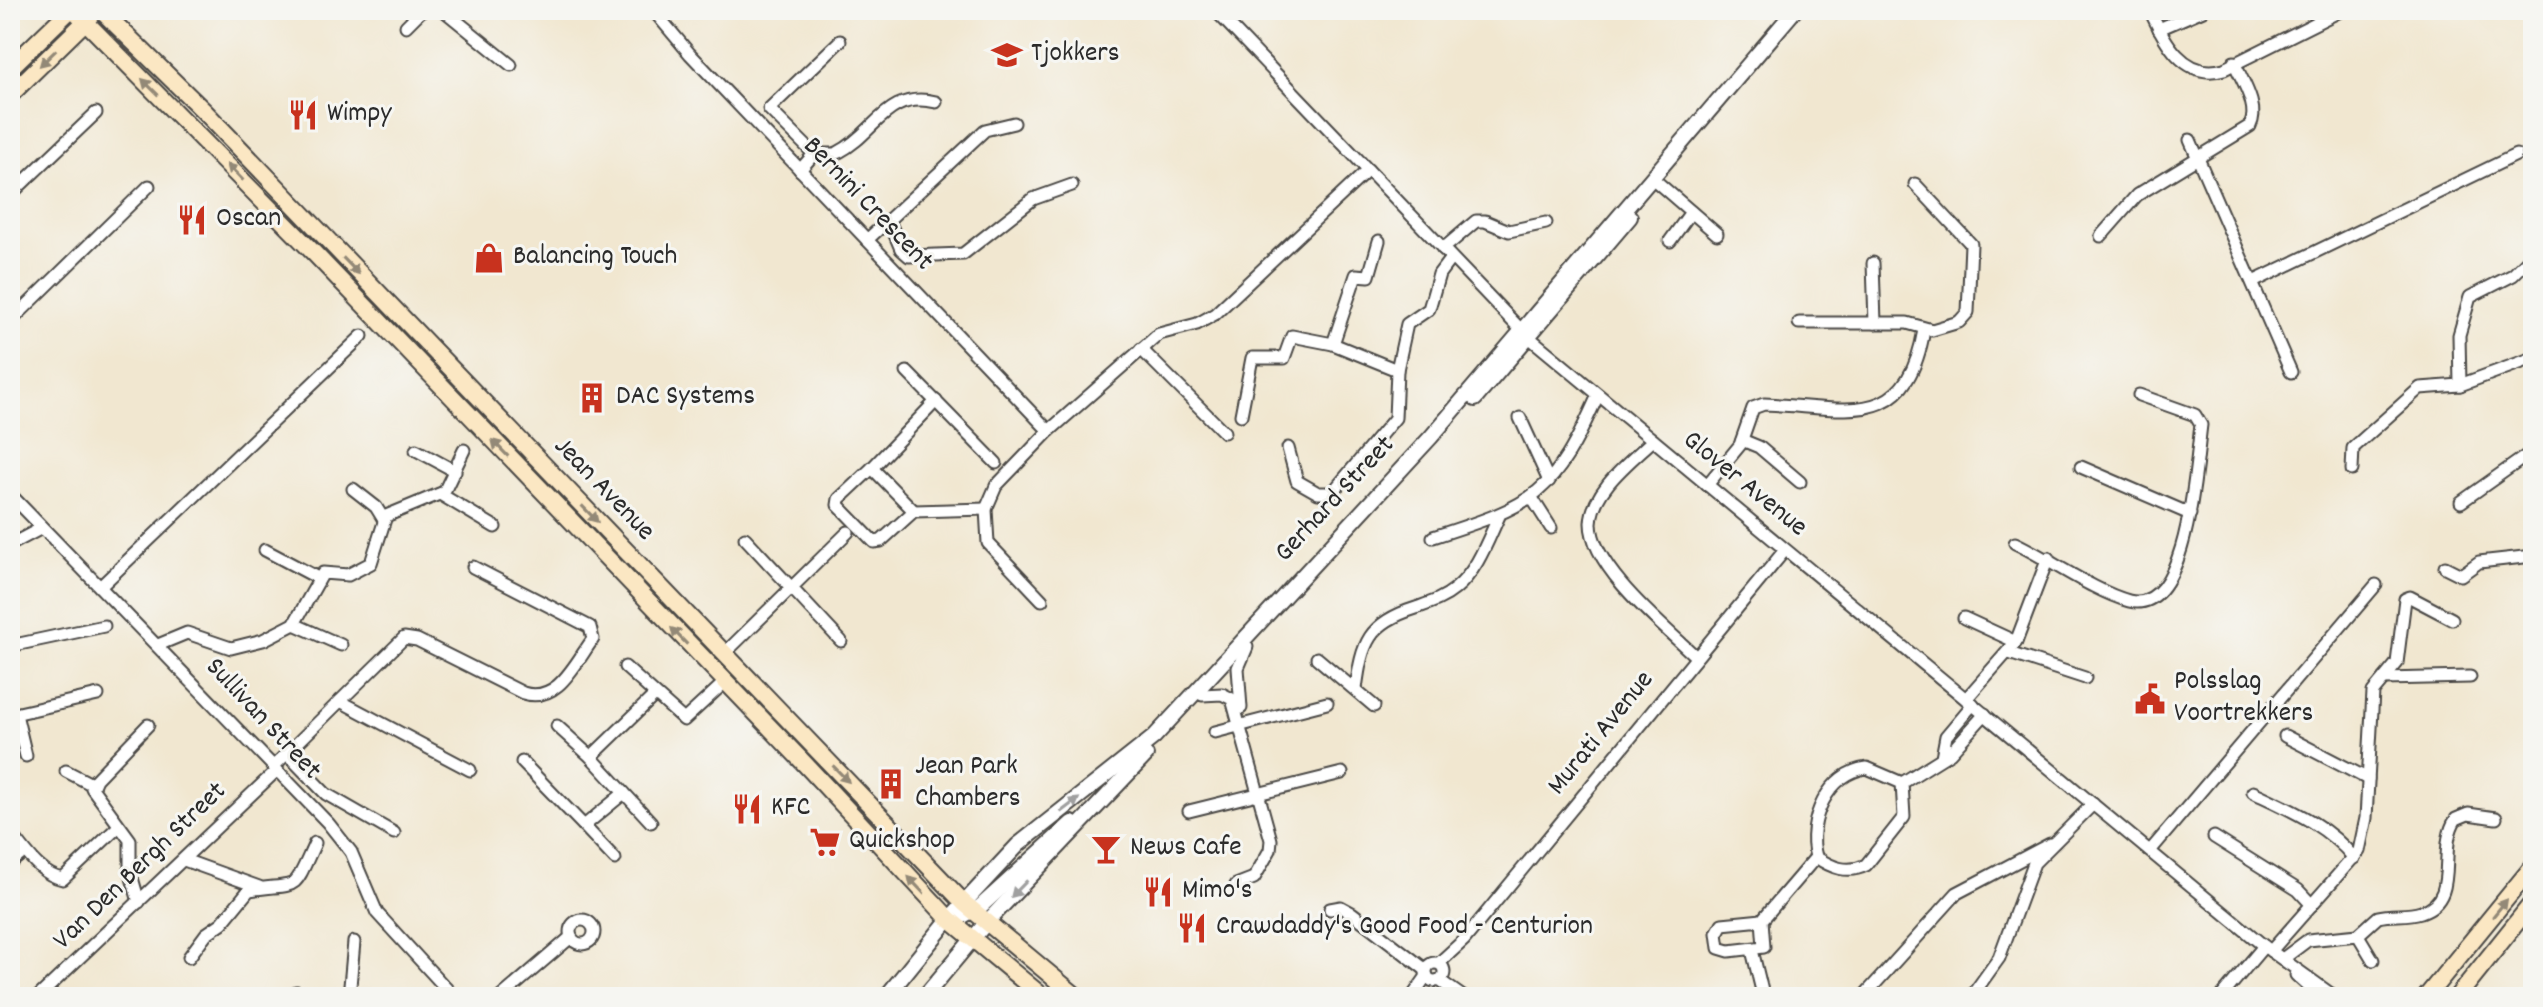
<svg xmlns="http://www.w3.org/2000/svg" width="2543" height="1007" font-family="Dekko,sans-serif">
<rect width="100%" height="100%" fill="#f6f6f2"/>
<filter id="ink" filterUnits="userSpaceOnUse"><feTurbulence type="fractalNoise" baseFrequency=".0125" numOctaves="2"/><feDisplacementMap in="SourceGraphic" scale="16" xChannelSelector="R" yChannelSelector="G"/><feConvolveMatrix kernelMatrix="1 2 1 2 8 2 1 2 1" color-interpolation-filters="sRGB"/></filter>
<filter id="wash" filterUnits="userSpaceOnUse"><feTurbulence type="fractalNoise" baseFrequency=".006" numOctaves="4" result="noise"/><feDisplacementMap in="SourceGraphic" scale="32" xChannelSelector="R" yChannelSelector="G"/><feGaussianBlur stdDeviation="1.8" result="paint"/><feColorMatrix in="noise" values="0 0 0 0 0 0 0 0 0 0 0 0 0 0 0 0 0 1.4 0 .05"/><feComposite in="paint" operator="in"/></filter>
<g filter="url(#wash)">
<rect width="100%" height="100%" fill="#f1e7d0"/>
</g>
<g filter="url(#ink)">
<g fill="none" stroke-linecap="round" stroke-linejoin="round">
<g stroke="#494744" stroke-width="15">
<g id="minor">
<path d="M653,10L690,54L1049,431"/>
<path d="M1215,10L1524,333L2264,946L2335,997"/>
<path d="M2150,10C2163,39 2184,81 2224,69L2342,10"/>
<path d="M447,13L511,65"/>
<path d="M406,26L422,10"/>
<path d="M2159,29L2203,10"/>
<path d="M2190,140L2291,372"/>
<path d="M814,154L769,109L840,41"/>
<path d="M800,170L814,154C822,153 833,156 839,152C875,134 886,90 936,102"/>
<path d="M1658,183L1717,234"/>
<path d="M10,195L96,113"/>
<path d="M890,223L901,249L909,256L963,254L1033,199L1072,185"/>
<path d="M2101,236L2137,195L2250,126C2260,107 2242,81 2234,62"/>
<path d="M867,240L985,130L1014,123"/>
<path d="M1670,241L1691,212"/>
<path d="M1443,249L1476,221H1485L1509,231L1546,223"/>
<path d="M1873,263L1875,323"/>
<path d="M2253,282L2516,155"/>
<path d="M10,322L149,186"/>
<path d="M1799,323H1907L1932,330L1959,322L1968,312L1971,244L1915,184"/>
<path d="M1333,344L1356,275L1369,276L1379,241"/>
<path d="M1141,349L1224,432"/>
<path d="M907,372L996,463"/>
<path d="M2460,385L2459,335L2470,297L2513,275L2533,255"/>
<path d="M1241,415L1252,358H1284L1292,336L1333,344L1397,370L1407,324L1429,309L1439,274L1451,258"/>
<path d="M1520,418L1549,481"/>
<path d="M1653,440C1631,461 1592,490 1591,523C1591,568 1666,628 1696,657"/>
<path d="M1742,440L1759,447L1800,482"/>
<path d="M1288,448L1297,481L1318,493H1332L1395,418L1397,370"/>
<path d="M416,450L455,471"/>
<path d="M2081,467L2190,514"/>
<path d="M872,468L839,499L838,505L874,542L881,541L914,511L986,509"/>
<path d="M2352,470L2353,448L2420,388L2460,385L2533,358"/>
<path d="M1707,485L1740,445L1753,408L1764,404C1846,407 1906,433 1924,330"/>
<path d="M353,489L376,507L384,520"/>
<path d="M10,494L328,823L351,852L377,913L454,997"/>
<path d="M440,494L495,527"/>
<path d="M1532,498L1551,528"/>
<path d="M2461,502L2533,451"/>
<path d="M914,511L872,468L936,401"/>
<path d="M1433,537C1536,504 1553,496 1598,395"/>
<path d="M745,538L841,641"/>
<path d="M2015,543C2049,559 2095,592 2129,601C2189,616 2196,460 2201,425L2195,415L2139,395"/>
<path d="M10,545L42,528"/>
<path d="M265,550L318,578"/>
<path d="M2445,567L2461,575L2479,562L2533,556"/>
<path d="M100,587L362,336"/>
<path d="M1042,600L988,543L986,509L996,486L1049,431L1159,334L1197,324L1215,314L1368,170"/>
<path d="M1964,618L2016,642"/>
<path d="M294,624L341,645"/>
<path d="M158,645L187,633L231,648L263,640L294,624L323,573L348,575L371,563L386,516L444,492L464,450"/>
<path d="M10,646L104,626"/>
<path d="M725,653L848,532"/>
<path d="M2009,653L2085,678"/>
<path d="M1317,658L1374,706"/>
<path d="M625,667L684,720L724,683"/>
<path d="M2384,679L2470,677"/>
<path d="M1356,689C1362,643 1368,623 1416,608C1430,603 1443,599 1455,589C1477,571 1487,542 1499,516"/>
<path d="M1202,695L1222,694L1232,699L1271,840L1270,850L1254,878L1236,885"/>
<path d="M1966,699L2016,642L2048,558"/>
<path d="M340,701L470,770"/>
<path d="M1241,708L1238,668L1247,647"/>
<path d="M16,714L26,756"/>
<path d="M10,715L98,695"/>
<path d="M557,726L591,757L655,695"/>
<path d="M1215,732L1327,703"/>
<path d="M2285,736L2368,779"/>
<path d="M287,754L326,794L394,833"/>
<path d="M591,757L651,822"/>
<path d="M1942,757L1946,736L1973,704"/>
<path d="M522,762L584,826L624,793"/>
<path d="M273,767L404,638L417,640L523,693C558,704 575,663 593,639L590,627L473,567"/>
<path d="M1867,768L1902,783L1904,817L1866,865C1848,874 1832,868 1816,857C1806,822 1828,772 1867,768Z"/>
<path d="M66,771L93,785"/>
<path d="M1902,783L1950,753L1985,714"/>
<path d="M2253,792C2291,810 2327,825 2354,858"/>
<path d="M1189,811L1342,773"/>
<path d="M584,826L615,859"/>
<path d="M10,832C24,848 39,875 63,879L119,826"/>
<path d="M2214,837L2298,890L2312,905"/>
<path d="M2150,851L2376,585"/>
<path d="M184,860L259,887"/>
<path d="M10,863L23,853"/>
<path d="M139,902L130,871V840L92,788L96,779L148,725"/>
<path d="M1330,909L1341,907L1352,913L1426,970"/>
<path d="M1762,920L1764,947L1729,951L1719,948L1717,933L1722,924L1762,920L1816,857"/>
<circle cx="582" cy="932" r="12"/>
<path d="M2358,935L2373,960"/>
<path d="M1752,950L1763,995"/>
<path d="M2271,951L2359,851L2366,818L2373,692L2397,663L2405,599L2410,597L2452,619"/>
<path d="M189,957L206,934L222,923L249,890C302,882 291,895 315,843"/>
<path d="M2284,958L2308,940L2358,935L2378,917C2392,913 2407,917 2421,912C2462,899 2436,848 2456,819L2468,814L2496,818"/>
<path d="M1439,963L1464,940L1785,550"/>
<circle cx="1435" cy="972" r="9"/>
<path d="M2296,975L2320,997"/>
<path d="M1439,980L1463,997"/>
<path d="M296,992L328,997"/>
<path d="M38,997L276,771"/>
<path d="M349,997L354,942"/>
<path d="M501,997L571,937"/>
<path d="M1412,997L1427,976"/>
<path d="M1863,997L1957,893L2050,844"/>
<path d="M1971,997L1999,958L2034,863L2093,804"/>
<path d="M2221,997L2264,946"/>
</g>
</g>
<g stroke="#494744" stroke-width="18">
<g id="tertiary">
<path d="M1475,399L1630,217"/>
<path d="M963,916L981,906L1072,823"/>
<path d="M886,997L949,919L1018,845L1154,737L1431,437L1795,10"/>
<path d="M924,997L986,923L1146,755"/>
</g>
</g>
<g stroke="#494744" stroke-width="20">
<g id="secondary">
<path d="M74,10L314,253L804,763L949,919L1043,997"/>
<path d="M101,10L206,113L964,903L1077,997"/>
<path d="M10,68L70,10"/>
<path d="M10,95L92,15"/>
<path d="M2426,997L2533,866"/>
<path d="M2457,997L2533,902"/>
</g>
</g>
<use href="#minor" stroke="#fff" stroke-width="11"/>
<use href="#tertiary" stroke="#fff" stroke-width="14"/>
<use href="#secondary" stroke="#fbe7c3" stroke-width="16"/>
</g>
<defs><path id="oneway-solid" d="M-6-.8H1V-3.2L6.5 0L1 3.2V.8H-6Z" transform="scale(2)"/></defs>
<g fill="#938977">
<use href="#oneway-solid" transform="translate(48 58) rotate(136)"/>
<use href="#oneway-solid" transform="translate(150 87) rotate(-135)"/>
<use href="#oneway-solid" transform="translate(235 172) rotate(-134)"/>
<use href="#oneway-solid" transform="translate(351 266) rotate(46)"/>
<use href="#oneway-solid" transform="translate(500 448) rotate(-134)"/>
<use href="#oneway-solid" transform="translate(590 514) rotate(46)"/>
<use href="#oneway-solid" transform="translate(679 636) rotate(-134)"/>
<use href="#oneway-solid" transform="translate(841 774) rotate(46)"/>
<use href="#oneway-solid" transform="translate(916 885) rotate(-133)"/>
<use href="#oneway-solid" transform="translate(2500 908) rotate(-51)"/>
</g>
<g fill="#a0a0a0">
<use href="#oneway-solid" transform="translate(1070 805) rotate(-37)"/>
<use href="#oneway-solid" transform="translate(1019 889) rotate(134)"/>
</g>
</g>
<defs>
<g id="school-bare" transform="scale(2.4)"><path d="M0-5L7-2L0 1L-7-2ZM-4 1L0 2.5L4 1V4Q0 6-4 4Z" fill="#c8321e" stroke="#f6f6f2" stroke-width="2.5" paint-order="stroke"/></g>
<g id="restaurant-bare" transform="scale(2.4)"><path d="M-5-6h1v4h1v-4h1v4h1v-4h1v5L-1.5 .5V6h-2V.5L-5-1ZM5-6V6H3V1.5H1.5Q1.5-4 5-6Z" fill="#c8321e" stroke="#f6f6f2" stroke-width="2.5" paint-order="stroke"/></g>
<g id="shop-bare" transform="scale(2.4)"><path d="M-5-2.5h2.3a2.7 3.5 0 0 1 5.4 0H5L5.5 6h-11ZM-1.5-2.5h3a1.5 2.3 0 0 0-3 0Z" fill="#c8321e" stroke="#f6f6f2" stroke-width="2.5" paint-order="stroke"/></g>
<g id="building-bare" transform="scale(2.4)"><path d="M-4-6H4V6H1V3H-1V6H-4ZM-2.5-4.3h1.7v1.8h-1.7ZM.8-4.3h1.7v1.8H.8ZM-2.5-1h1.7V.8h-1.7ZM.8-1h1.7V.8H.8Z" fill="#c8321e" stroke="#f6f6f2" stroke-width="2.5" paint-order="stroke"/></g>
<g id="civic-bare" transform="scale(2.4)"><path d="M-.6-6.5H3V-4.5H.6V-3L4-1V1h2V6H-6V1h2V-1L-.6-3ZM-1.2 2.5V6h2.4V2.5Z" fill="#c8321e" stroke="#f6f6f2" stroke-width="2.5" paint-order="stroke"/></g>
<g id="supermarket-bare" transform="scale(2.4)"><path d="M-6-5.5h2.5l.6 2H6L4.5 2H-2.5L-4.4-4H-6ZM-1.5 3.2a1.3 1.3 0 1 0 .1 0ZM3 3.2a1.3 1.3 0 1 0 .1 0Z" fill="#c8321e" stroke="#f6f6f2" stroke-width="2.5" paint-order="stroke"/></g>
<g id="bar-bare" transform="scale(2.4)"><path d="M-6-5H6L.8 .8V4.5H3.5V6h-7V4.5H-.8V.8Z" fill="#c8321e" stroke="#f6f6f2" stroke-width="2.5" paint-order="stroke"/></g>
</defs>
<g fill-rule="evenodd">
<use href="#school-bare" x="1007" y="55"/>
<use href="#restaurant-bare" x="303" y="115"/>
<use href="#restaurant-bare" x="192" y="220"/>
<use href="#shop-bare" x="489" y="258"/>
<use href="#building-bare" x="592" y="398"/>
<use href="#civic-bare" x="2150" y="699"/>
<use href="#building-bare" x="891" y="784"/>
<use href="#restaurant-bare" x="747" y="809"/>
<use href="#supermarket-bare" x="825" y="842"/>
<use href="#bar-bare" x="1106" y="849"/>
<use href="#restaurant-bare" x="1158" y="892"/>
<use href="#restaurant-bare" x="1192" y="928"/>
</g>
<g text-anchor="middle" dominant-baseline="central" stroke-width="6" stroke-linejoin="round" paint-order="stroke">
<g font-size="28" fill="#2b2b2b" stroke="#f6f6f2" text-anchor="start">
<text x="1031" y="55">Tjokkers</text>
<text x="327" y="115">Wimpy</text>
<text x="216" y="220">Oscan</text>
<text x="513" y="258">Balancing Touch</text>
<text x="616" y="398">DAC Systems</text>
<text x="2174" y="683">Polsslag<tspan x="2174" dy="32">Voortrekkers</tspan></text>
<text x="915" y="768">Jean Park<tspan x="915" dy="32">Chambers</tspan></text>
<text x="771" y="809">KFC</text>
<text x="849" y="842">Quickshop</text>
<text x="1130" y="849">News Cafe</text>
<text x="1182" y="892">Mimo's</text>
<text x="1216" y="928">Crawdaddy's Good Food - Centurion</text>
</g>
<g font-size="28" fill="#2b2b2b" stroke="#f6f6f2">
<text transform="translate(867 205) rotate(46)">Bernini Crescent</text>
<text transform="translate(1744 485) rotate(39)">Glover Avenue</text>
<text transform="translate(603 490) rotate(46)">Jean Avenue</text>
<text transform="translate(1336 500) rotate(-47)">Gerhard Street</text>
<text transform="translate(262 720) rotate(47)">Sullivan Street</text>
<text transform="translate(1602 734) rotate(-51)">Murati Avenue</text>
<text transform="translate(141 867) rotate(-44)">Van Den Bergh Street</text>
</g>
</g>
<rect width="2543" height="1007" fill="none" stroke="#f6f6f2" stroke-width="40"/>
</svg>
